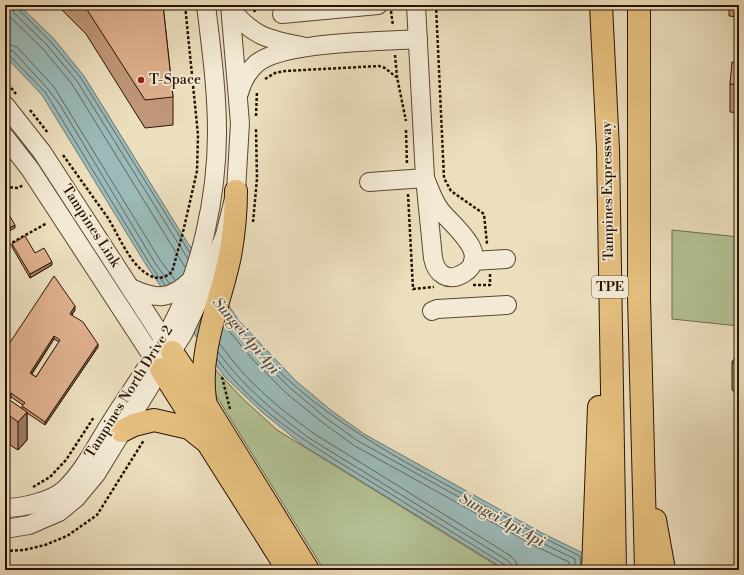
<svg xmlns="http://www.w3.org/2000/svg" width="744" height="575" font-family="'Libre Bodoni',serif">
<rect width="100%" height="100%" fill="#ecdfbe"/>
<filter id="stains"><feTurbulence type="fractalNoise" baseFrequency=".005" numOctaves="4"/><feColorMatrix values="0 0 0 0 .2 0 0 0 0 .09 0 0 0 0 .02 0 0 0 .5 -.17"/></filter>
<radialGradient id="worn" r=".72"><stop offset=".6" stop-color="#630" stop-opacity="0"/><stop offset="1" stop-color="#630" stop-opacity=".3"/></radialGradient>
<g fill="#b3c295" stroke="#6e6a4a">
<path d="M672,230L739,237V326L672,319Z"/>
<path d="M212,366L243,399L277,430L504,570H324L212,389Z"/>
</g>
<path fill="#9bbbba" stroke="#6d7770" d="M5,5H19L54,39L84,76L180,231L239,321L296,381L332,411L364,434L542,533L585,554L584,570H506L304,446L262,412L224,376L148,268L42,95L5,56Z"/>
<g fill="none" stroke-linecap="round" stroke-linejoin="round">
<g stroke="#62665d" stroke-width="1">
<path d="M5,5L10,17L43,49L72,84L185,267"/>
<path d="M11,5L14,13L47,45L77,81L188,259"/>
<path d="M16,5L18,9L51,42L81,78L190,253"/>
<path d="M5,43L17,47L54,87L160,260L175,280"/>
<path d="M5,49L13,51L48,89L60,105L155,263L170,284"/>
<path d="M5,54L9,55L45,92L55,108L151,266L165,285"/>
<path d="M228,311C282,393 371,444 454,489C496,512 537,535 580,556L581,570"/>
<path d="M226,318L258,356L289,387L326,418L358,441L538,541L575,559V570"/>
<path d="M224,325L254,361L285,392L323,423L355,446L535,546L569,562V570"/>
<path d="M220,344C245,380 277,407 313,433L511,556L516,562L518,570"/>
<path d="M218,352C243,386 275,413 309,438L507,560L511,564L512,570"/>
<path d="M217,359C257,414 316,448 373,483C417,510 461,538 505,565L507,570"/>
</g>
<g stroke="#5a4530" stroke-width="20">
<g id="minor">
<path d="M416,5L425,178L433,258C436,274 448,283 464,273C492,255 453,226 441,211C433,201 430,190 425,178"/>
<path d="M230,7C250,35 268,40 302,46"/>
<path d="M282,14L378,5"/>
<path d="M239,93C242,82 247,72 256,64C282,41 381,42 418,39"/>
<path d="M5,105L42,152L169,348"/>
<path d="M5,137L30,169L158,365"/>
<path d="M369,182L425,178"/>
<path d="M473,261L506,259"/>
<path d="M131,288C156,300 171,300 191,280"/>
<path d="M432,311L437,309L507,305"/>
<path d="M5,508C22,508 52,501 65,489C84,471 97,444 111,422C131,391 153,360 171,327C201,270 217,197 217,132C217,89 211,47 206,5"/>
<path d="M5,529L29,525L59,512L76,498L96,474L150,386L183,334L197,304L225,235L236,191L240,123L230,5"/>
</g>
</g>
<g stroke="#291200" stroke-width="24">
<g id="highway">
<path d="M601,5L608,149L615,570"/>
<path d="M639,5V297L646,570"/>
<path d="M172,352L187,374L308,570"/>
<path d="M161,369L288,570"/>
<path d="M205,400C198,350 220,304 230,256C234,234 236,213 236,191"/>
<path d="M122,431L134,425L154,420L189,428L204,440"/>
<path d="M655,520L664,570"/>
<path d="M593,570L599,407"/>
</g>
</g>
<g stroke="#291200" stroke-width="2.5" stroke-dasharray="3 2" stroke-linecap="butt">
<path d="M252,5L255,12"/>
<path d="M436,5L444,178L451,191L484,214L487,244"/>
<path d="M391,11L393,26"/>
<path d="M395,55L397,77L406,121"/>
<path d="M265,79L275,73L285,71L379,66L385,68L396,77"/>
<path d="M5,80L16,94"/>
<path d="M30,110L48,133"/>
<path d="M256,116L257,91"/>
<path d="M406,130L407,165"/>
<path d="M63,155C78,176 93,197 108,218C119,236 130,265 149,275C157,280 165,278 172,272L183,232L197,171L198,135L185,5"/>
<path d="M5,187L18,188L23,185"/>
<path d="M408,194L413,289L434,287"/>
<path d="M253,222L257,179L256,129"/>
<path d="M8,245L47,223"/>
<path d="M473,285H490V274"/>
<path d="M222,377L230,409"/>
<path d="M33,487L50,477L66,460L94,417"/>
<path d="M5,551L24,550L45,545L67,536L97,515L144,440"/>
</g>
<use href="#minor" stroke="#f3ead5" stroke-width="18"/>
<use href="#highway" stroke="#e6c07f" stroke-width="22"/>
</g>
<g fill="#c09779" stroke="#291200" fill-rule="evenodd">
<path d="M57,5H163L173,97V125L145,128L86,34Z"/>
<path d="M729,5H739V17L729,16Z"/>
<path d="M739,63V113L730,112V84Z"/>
<path d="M12,244L35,253L52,265L30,278L12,247Z"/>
<path d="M75,310L72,315L98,347L45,425L27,413V440L18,450L10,445L7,450L6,465L5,467V350ZM54,339L59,342L36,377L32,374ZM11,397L23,405L22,406V409L9,400Z"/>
<path d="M739,353V396L732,390V362Z"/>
</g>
<g fill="#9c7b63" stroke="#291200">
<path d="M15,225V228L5,233V230Z"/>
<path d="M52,262V265L30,278V274Z"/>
<path d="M75,306V310L70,317V314Z"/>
<path d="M54,336V339L30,376V373Z"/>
<path d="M98,344V347L45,425V422Z"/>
<path d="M11,393V397L9,400V397Z"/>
<path d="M27,412V440L18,450V422Z"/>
<path d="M10,416V445L7,450L6,465L5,467V434L6,433V422Z"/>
</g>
<g fill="#dfb08d" stroke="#291200" fill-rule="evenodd">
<path d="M84,5H163L173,97L145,100Z"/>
<path d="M732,62L739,63V85L730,84Z"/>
<path d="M5,208L15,225L5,230Z"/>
<path d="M25,236L35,253L44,248L52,262L30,274L12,244Z"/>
<path d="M54,276L75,306L70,314L83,322L98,344L45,422L22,406L25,403L11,393L9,397L5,395V350ZM54,336L60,340L36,377L30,373Z"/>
<path d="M739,353V368L732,362Z"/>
<path d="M5,397L27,412L18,422L10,416L6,422L5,421Z"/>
<path d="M737,455H739V569Z"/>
</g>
<circle fill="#8f2418" stroke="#f3ead5" stroke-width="1.5" cx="141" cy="80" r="4"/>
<g text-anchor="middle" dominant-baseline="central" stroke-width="3.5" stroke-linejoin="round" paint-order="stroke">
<rect fill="#f3ead5" stroke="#665340" stroke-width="1" x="592" y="276" width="36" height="22" rx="3"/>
<g font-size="13" font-weight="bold" fill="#291200">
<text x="610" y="287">TPE</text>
</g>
<g font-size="14" fill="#291200" stroke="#f3ead5" text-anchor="start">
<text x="149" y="80">T-Space</text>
</g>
<g font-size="14" fill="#291200" stroke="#f3ead5">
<text transform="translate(608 191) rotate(-91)">Tampines Expressway</text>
<text transform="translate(91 226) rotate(57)">Tampines Link</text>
<text transform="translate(129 392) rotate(-58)">Tampines North Drive 2</text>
</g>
<g font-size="15" font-style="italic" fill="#514d41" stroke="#f3ead5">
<text transform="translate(246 336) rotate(50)">Sungei Api Api</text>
<text transform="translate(502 520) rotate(29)">Sungei Api Api</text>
</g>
</g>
<rect width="744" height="575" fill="none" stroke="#ecdfbe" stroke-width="20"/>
<rect x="6" y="6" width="732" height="563" fill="none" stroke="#291200" stroke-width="2"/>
<rect x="10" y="10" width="724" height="555" fill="none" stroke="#291200"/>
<rect width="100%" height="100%" filter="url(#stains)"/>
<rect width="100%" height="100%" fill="url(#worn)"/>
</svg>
